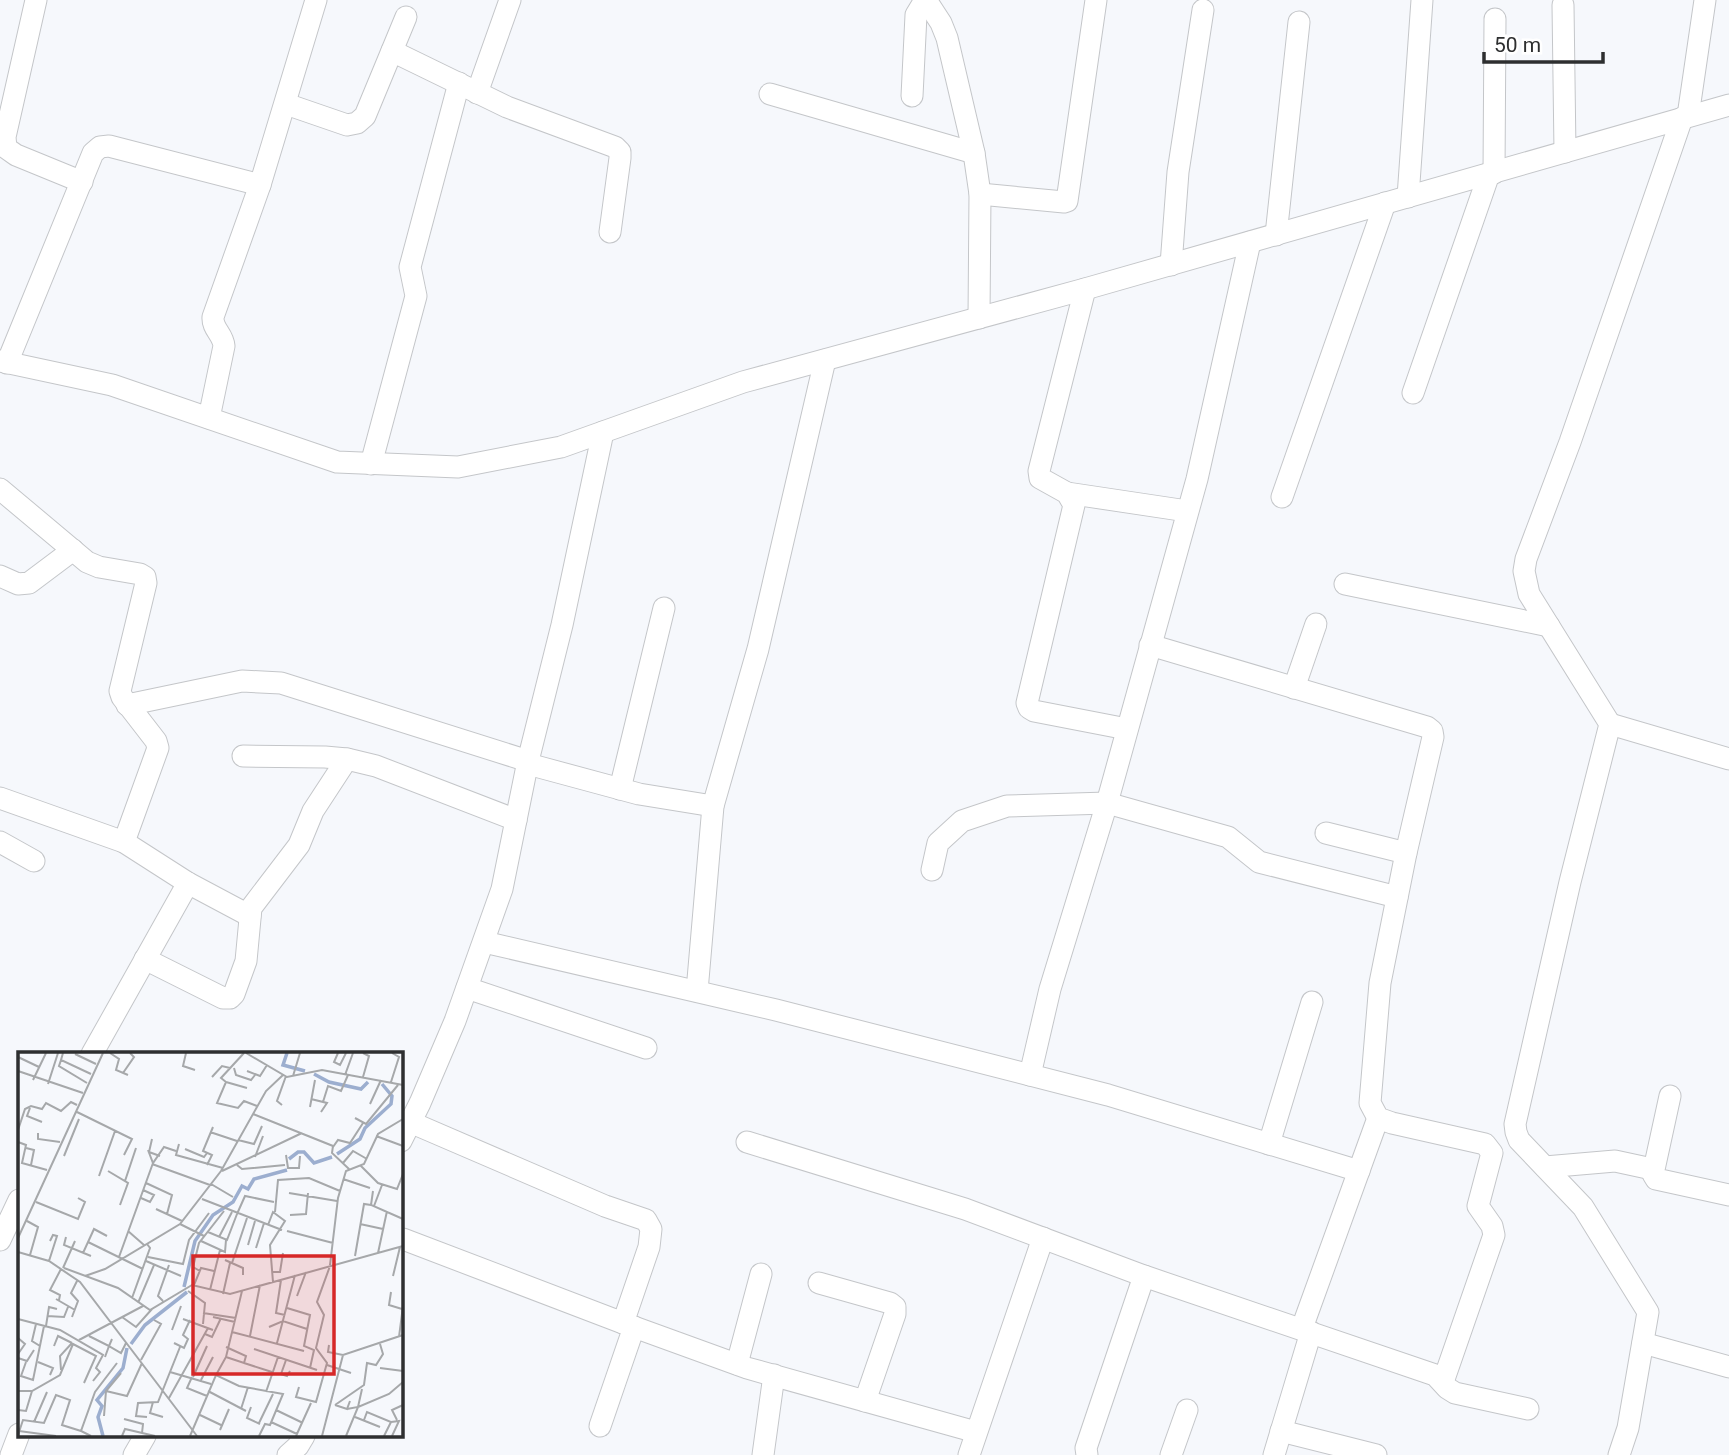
<svg xmlns="http://www.w3.org/2000/svg" width="1729" height="1455" font-family="Roboto,sans-serif">
<rect width="100%" height="100%" fill="#f6f8fc"/>
<g fill="none" stroke-linecap="round" stroke-linejoin="round">
<g stroke="#c4c6c9" stroke-width="23">
<g id="minor">
<path d="M36,0L5,137L6,148L16,155L82,182"/>
<path d="M926,0L941,23L947,38L974,153L980,194L979,318"/>
<path d="M1563,5L1565,152"/>
<path d="M392,51L507,107L615,147L620,152V158L610,232"/>
<path d="M477,93L510,0"/>
<path d="M770,94L974,153"/>
<path d="M912,96L916,15L925,0"/>
<path d="M286,104L347,125L357,123L365,116L406,17"/>
<path d="M1688,116L1705,0"/>
<path d="M1494,173L1495,19"/>
<path d="M980,194L1064,202L1067,201L1096,0"/>
<path d="M1408,197L1422,0"/>
<path d="M1276,235L1299,22"/>
<path d="M1171,265L1178,172L1203,10"/>
<path d="M1085,289L1039,471L1040,478L1067,493L1074,505L1027,703L1029,708L1034,711L1127,729"/>
<path d="M0,361L112,385L337,462L458,467L561,447L743,382L1085,289L1729,105"/>
<path d="M7,363L93,153L100,147L109,146L260,185"/>
<path d="M1413,393L1489,174"/>
<path d="M209,418L224,346C223,334 212,329 213,317L260,185L316,0"/>
<path d="M371,464L416,296L410,267L459,83"/>
<path d="M0,489L87,562L99,567L140,574L145,577L146,583L120,691L122,697L156,741L158,748L124,842"/>
<path d="M1067,493L1187,511"/>
<path d="M1282,497L1385,203"/>
<path d="M0,576L18,584L29,583L73,550"/>
<path d="M1345,584L1549,626"/>
<path d="M1150,645L1427,727L1432,731L1433,737L1406,853L1380,983L1370,1103L1378,1118L1392,1123L1485,1144L1492,1153L1478,1206L1492,1226L1494,1235L1443,1382"/>
<path d="M1294,688L1316,624"/>
<path d="M127,705L242,681L281,683L528,761"/>
<path d="M1610,724L1729,759"/>
<path d="M243,756L325,757L347,759L376,766L516,820"/>
<path d="M528,764L639,794L713,806"/>
<path d="M620,789L664,608"/>
<path d="M0,798L124,842L188,883L250,916"/>
<path d="M1326,833L1406,853"/>
<path d="M0,842L34,861"/>
<path d="M932,870L938,843L962,821L1007,806L1107,803L1228,837L1259,862L1397,897"/>
<path d="M484,942L776,1010L1108,1095L1359,1171"/>
<path d="M145,959L223,998H230L234,994L246,961L251,908L299,845L313,811L347,759"/>
<path d="M467,988L646,1048"/>
<path d="M697,991L713,806L758,649L825,360"/>
<path d="M92,1054L188,883"/>
<path d="M1030,1075L1050,989L1107,803L1197,479L1250,242"/>
<path d="M1670,1096L1653,1174L1656,1179L1729,1195"/>
<path d="M401,1141L420,1103L455,1021L502,889L528,761L562,625L603,432"/>
<path d="M747,1142L965,1209L1144,1276L1435,1375L1447,1388L1455,1393L1528,1409"/>
<path d="M1269,1144L1312,1002"/>
<path d="M1545,1167L1615,1161L1652,1169"/>
<path d="M403,1239L623,1323L649,1247L651,1229L646,1220L605,1206L410,1122"/>
<path d="M0,1240L19,1200"/>
<path d="M819,1283L890,1303L895,1307V1314L865,1401"/>
<path d="M623,1323L747,1368L976,1432"/>
<path d="M1302,1328L1378,1118"/>
<path d="M1643,1343L1729,1367"/>
<path d="M737,1364L761,1274"/>
<path d="M600,1426L634,1327"/>
<path d="M1281,1431L1376,1455"/>
<path d="M11,1455L19,1434"/>
<path d="M134,1455L145,1436"/>
<path d="M288,1455L298,1446L304,1436"/>
<path d="M763,1455L774,1375"/>
<path d="M969,1455L1043,1238"/>
<path d="M1087,1455L1086,1448L1144,1276"/>
<path d="M1171,1455L1187,1410"/>
<path d="M1274,1455L1311,1332"/>
<path d="M1619,1455L1628,1428L1648,1312L1583,1207L1519,1140L1516,1132L1515,1124L1570,882L1610,724L1529,594L1524,571L1526,559L1570,442L1682,118"/>
</g>
</g>
<use href="#minor" stroke="#fff" stroke-width="21"/>
</g>
<g transform="translate(18 1052)">
<rect width="385" height="385" fill="#f6f8fc"/>
<path fill="none" stroke="#9caecf" stroke-width="3.5" d="M269,1L265,13L287,19M296,22L311,30L343,37L350,30M319,102L342,87L347,76L373,52L374,44L364,32M271,107L280,100H286L296,111L314,105M166,235L177,189L195,163L215,150L224,134L230,137L236,127L269,118M113,292L127,273L169,240M85,384L80,365L84,354L79,348L105,316L109,296"/>
<path fill="none" stroke="#a6a8aa" stroke-width="2" d="M45,1L43,8L73,22M92,1L101,7L98,18L110,23M168,1L165,14L177,18M226,1L203,26L208,30L199,51L220,56L226,49L239,54M228,1L269,25L304,18L385,33M320,1L316,10L322,13L328,1M57,2L78,12M0,5L21,15M43,8L41,14L69,31M216,16L218,23L233,28L237,23M0,19L65,41M229,19L242,24L249,13M105,21L116,5L112,1M327,23L335,1M275,24L282,1M194,25L204,14L212,16M345,25L351,4L345,1M15,28L28,1M208,30L229,36M373,30L381,5L374,1M30,32L40,1M293,47L309,51L303,60M305,50L310,34L323,39L330,23M352,52L363,28M264,53L259,49L268,24M292,55L297,28M12,56L9,64L24,70M59,60L114,87L106,103M235,62L315,94L314,101L331,117M337,66L348,72L380,33M0,78L7,57L13,54L24,57L28,51L43,59L53,50L59,53M192,80L219,89M20,81V87L42,90M358,84L385,94M134,87L131,100L142,104M220,88L236,92L244,74M0,90L8,93L4,111L29,118M161,92L158,103L205,116M315,95L320,88L332,91L345,71M8,96L16,98L13,113M167,97L186,105L189,101M130,98L135,111L146,95L158,99M268,103L270,116H281L282,104M46,104L61,67M237,105L245,84M325,111L335,99L349,107M134,112L192,133M189,113L194,103L185,99L195,75M219,113L224,117L267,113M343,114L360,131L379,137L385,122M90,119L110,131L102,153M204,119L284,81M81,124L97,79M325,127L352,136M107,129L118,96M128,131L154,143L149,162M193,132L215,145M355,139L353,153L385,167M271,141L319,149M123,146L132,150L136,143L125,138M184,147L264,178M18,150L60,167L67,150L60,146M356,154L364,133M138,157L164,169M257,160L260,128L291,126L322,139M219,162L227,144L256,150M272,163L288,162L290,141M9,169L20,175L12,203M162,172L186,184M342,172L365,177M250,173L255,160L267,169L252,193L255,230M110,179L126,193M269,179L315,191M190,180L209,188L219,162M48,185L46,193L73,204M201,185L214,160M0,186L85,1M183,189L207,200L208,188M70,190L125,217M230,193L237,169M238,196L246,171M0,200L31,209L62,230L179,384M65,201L76,177L89,184M360,201L369,159M337,204L346,152L353,153M101,205L135,111M130,205L165,212L171,188L191,161M207,208L225,216V223M31,209L39,184L35,183L32,189M128,209L163,224M214,211L229,166M312,213L320,146L328,119L346,112L360,82L385,67M45,216L57,189M46,216L100,236L132,258L174,233L212,242L385,194M182,219L175,215L181,191L206,159M255,220H262L265,201M67,224L87,217L162,172L203,119L248,39L265,23M375,224L382,195M263,228L258,261L267,263M176,233L183,216L196,219M192,238L202,198M170,239L187,251L185,272M373,240L371,253L384,257M205,242L212,211M279,244L288,220M114,246L132,196L129,192M38,247L57,258M41,248L42,243L32,238L43,217M145,249L140,244L151,213M120,251L136,213M269,256L292,263L286,294L296,298L292,316M185,261L218,266M29,264L46,265L50,255M54,265L60,249L53,241L59,229M104,265L118,275L134,257M195,265L217,270M0,267L42,278L85,303L78,316L82,320L75,329M165,267L195,278M18,272L14,289L22,294M28,274L31,255L39,257M251,275L265,269L289,277M154,278L163,254M214,280L286,299M187,282L194,285L203,266M71,284L91,294L87,305M232,284L242,233M381,285L385,254M0,286L7,292L0,302M94,287L91,294L103,301L108,291M61,288L125,254M156,291L166,296L170,287L165,283L172,268M259,291L277,223M385,291V320M311,293L310,300L325,303L385,283M36,294L40,284L54,291M236,297L299,318M208,305L226,311L228,304L208,295M0,306L9,309L16,298M123,308L143,272L136,268M268,308L263,322L269,324L272,319M8,310L3,324L15,328L26,274M20,310L35,316L32,323M226,311L254,320M309,313L333,321M362,316L385,319M43,318L42,304L54,291M152,320L193,332M198,323L208,305L224,239M174,325L169,336L189,344M175,325L189,294M183,328L195,305M281,335L278,345L298,350L309,311L298,296L306,263L299,250L312,214M0,339H14L42,323L55,292L78,304L66,331M88,339L109,344L124,311M190,339L228,359M248,340L260,305M151,346L190,276M135,350L132,361L145,365M317,353L346,333L349,311L358,313L365,302L362,292M317,353L329,357L332,349M233,355L229,366L242,372M223,357L230,335M329,357L340,355L344,337M0,358L8,359L14,339M258,358L285,371M182,363L203,373M86,364L88,339L103,321M129,365L118,364L120,351L140,350L162,295M337,365L362,375M106,367L125,372L124,381M346,368L349,360L373,370L366,384M379,368L374,358L385,353M16,370L29,340M253,370L279,382M373,370L381,369L374,384M241,371L255,342M202,378L211,357M1,379L38,384M0,383L5,368L26,371L38,343L52,348L44,373L63,379M73,384L63,379L77,340L99,311M104,384L107,377L137,384M172,384L198,323L221,334L265,342L252,373L247,372L241,384M278,384L293,351M304,384L325,303M328,384L340,355L371,342L385,330"/>
<path fill="#d62828" fill-opacity="0.15" stroke="#d62828" stroke-width="3.5" d="M175,204H316V322H175Z"/>
<rect width="385" height="385" fill="none" stroke="#2e2f30" stroke-width="3.5"/>
</g>
<path d="M1484 52v10h119v-10" fill="none" stroke="#2e2f30" stroke-width="3.5"/>
<text x="1494" y="52" font-size="21" fill="#2e2f30" stroke="#ffffff" stroke-width="5" paint-order="stroke">50 m</text>
</svg>
